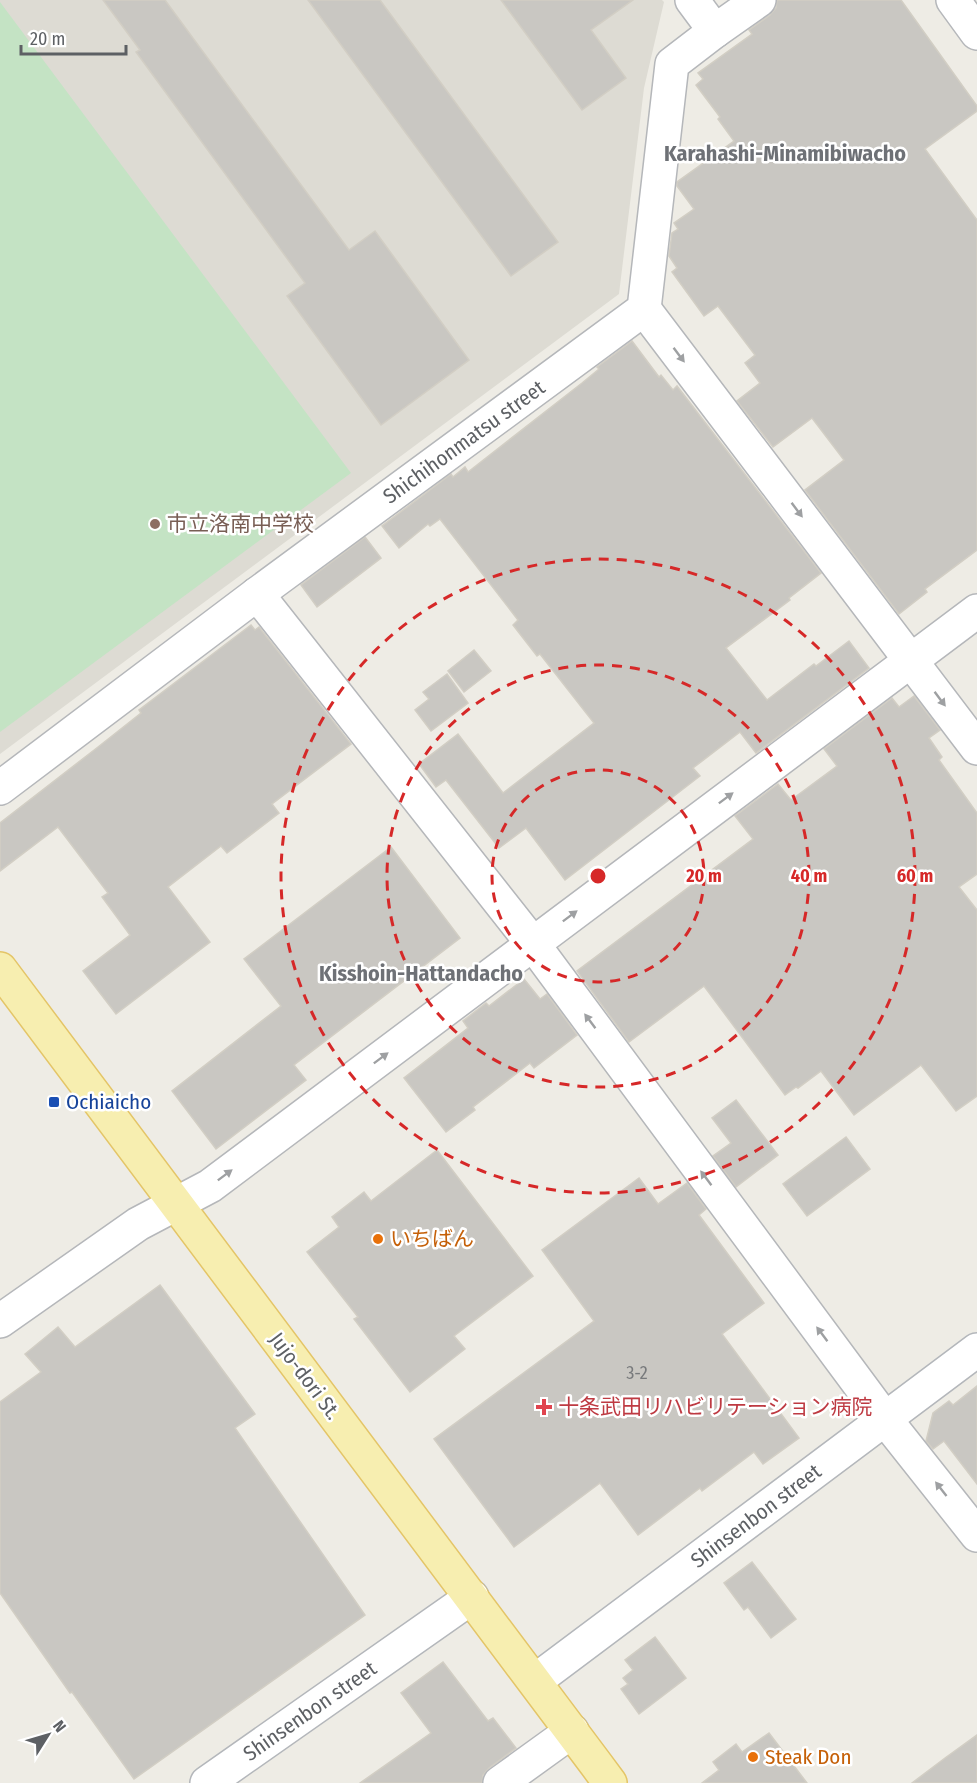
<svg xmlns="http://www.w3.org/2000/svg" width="977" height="1783" font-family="'Fira Sans Condensed','Noto Sans JP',sans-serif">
<rect width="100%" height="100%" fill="#eeece5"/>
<path fill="#dddbd3" d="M0,0H662L664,2L644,88L619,294L0,754Z"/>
<path fill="#c4e3c4" d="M0,2L351,473L0,732Z"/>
<g fill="#c9c7c2" stroke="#d2cec4" stroke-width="1.5">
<path d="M103,0H165L349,250L375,231L469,360L381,425L287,296L305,283L136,52L140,50Z"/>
<path d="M308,0H380L558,242L511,276Z"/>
<path d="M501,0H633L591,30L626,78L582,110Z"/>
<path d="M777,0H901L977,106V111L925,149L977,220V550L925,589L927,592L899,614L805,490L844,460L812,418L773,447L737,401L760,383L745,363L755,355L718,306L704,316L672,272L677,268L669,256L672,233L678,229L674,223L694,209L677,186V182L734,141L718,119L720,117L696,85L703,79L698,73L752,34L749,30L770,15L776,8Z"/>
<path d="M632,341L659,377L661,375L673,390L677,386L821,573L789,598L790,600L726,648L767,700L814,664L816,666L849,641L869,668L756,753L740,732L693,768L700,776L565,880L526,828L499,848L446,780L436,787L419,764L458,734L503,793L594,723L540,654L537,656L513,625L518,620L440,519L430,526L428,524L399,548L382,526L451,474L453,477L465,467L468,472L582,383L599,369L597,367Z"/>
<path d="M365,537L381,558L317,607L301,585Z"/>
<path d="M251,625L255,630L259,627L351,744L272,804L279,813L227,853L221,846L168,887L210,942L116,1014L83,971L130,935L102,897L108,893L58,827L0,871V823L98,747L141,713L139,710Z"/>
<path d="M474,650L491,671L464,692L448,671Z"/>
<path d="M447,674L468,703L431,731L415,710L429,699L423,692Z"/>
<path d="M914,696L940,730L929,738L942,757L939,760L977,813V874L959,887L977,910V1096L956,1111L921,1065L854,1115L821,1071L798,1088L796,1087L785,1095L704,986L629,1042L577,971L753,839L735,816L778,784L791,800L837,766L824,749L892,698L899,707Z"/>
<path d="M391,847L460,938L294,1065L306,1080L216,1149L172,1091L281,1006L244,959Z"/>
<path d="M524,979L540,999L547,994L577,1035L534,1068L530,1063L473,1107L475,1110L446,1132L404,1078L468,1028L463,1021L486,1003L489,1006Z"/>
<path d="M736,1100L778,1155L736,1187L713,1156L731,1143L712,1118Z"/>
<path d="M846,1137L870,1169L807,1216L783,1184Z"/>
<path d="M437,1150L533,1276L454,1336L465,1349L410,1392L354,1319L358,1317L307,1252L339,1227L332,1217L364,1192L371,1201Z"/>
<path d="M639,1178L658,1204L687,1183L706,1209L699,1215L764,1303L722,1334L799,1438L763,1464L754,1452L702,1491L700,1488L638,1535L600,1483L514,1547L434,1439L594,1321L542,1250Z"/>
<path d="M160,1285L255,1414L235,1428L365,1615L134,1779L72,1692L70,1693L0,1593V1402L41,1372L25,1354L58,1327L75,1347Z"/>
<path d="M977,1386V1484L944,1441L933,1449L926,1441L933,1413L949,1401L953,1405Z"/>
<path d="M752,1562L796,1619L771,1638L748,1607L744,1610L724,1583Z"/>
<path d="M655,1637L686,1678L639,1714L621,1689L628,1684L623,1678L633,1670L625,1660Z"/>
<path d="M443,1662L488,1721L493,1718L516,1748L489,1768L483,1775L482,1783H360L431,1733L401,1693Z"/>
<path d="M769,1733L807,1783H702L719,1770L713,1762L736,1744L742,1752Z"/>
<path d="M977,1735V1783H912L945,1758Z"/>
</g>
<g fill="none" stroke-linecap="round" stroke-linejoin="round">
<g stroke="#b5b7ba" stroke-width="36">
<g id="street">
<path d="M692,0L715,31"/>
<path d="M953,0L977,33"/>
<path d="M644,309L977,748"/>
<path d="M257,594L533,944L885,1419L977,1535"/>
<path d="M0,788L257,594L644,309L672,64L715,31L759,0"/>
<path d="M0,1321L138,1224L210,1186L977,611"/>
<path d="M500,1783L572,1731"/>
</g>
</g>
<g stroke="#b4b7bb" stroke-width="36">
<g id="secondary">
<path d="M535,1681L977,1350"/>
<path d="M207,1783L472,1597"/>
</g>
</g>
<g stroke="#e4c567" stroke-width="36">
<path id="primary" d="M0,969C202,1242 408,1511 610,1783"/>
</g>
<use href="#street" stroke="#fff" stroke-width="33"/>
<use href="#secondary" stroke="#fff" stroke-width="33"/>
<use href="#primary" stroke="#f7eeb0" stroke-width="33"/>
</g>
<defs><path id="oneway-solid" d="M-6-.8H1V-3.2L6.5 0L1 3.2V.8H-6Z" transform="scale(1.5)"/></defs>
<g fill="#9ea0a2">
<use href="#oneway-solid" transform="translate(679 355) rotate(53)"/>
<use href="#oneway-solid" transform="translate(797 510) rotate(53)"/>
<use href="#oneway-solid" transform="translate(940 699) rotate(53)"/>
<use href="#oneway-solid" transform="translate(726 798) rotate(-37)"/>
<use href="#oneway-solid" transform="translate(570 916) rotate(-37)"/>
<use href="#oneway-solid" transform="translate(590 1021) rotate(-127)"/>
<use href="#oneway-solid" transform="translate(381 1058) rotate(-37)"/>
<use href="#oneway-solid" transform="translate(225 1175) rotate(-37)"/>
<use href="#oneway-solid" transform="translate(706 1178) rotate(-127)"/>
<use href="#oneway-solid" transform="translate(822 1334) rotate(-127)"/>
<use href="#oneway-solid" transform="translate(941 1489) rotate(-128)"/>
</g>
<g fill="none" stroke="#d62828" stroke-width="3" stroke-dasharray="10 8">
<circle cx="598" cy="876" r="106"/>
<circle cx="598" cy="876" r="211"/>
<circle cx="598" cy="876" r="317"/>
</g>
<circle fill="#8d6e63" stroke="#fff" stroke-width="2" cx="155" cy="524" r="6"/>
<rect fill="#1a4fb4" stroke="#fff" stroke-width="2" x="48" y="1096" width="12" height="12" rx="3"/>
<g fill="#e8710a" stroke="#fff" stroke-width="2">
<circle cx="378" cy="1239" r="6"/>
<circle cx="753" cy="1757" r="6"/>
</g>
<path fill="#e0444e" stroke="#fff" stroke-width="2" d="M541 1398h6v6h6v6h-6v6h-6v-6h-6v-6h6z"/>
<g text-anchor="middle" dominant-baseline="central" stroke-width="5" stroke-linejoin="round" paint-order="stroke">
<g font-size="18" fill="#787a7c">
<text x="637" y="1373">3-2</text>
</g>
<g font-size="21" fill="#5d6064" stroke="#fff">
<text transform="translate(464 442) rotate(-36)">Shichihonmatsu street</text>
<text transform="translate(305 1376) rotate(53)">Jujo-dori St.</text>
<text transform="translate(756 1516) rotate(-37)">Shinsenbon street</text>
<text transform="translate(310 1711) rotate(-35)">Shinsenbon street</text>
</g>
<g font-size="21" fill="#785e54" stroke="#fff" text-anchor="start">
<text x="167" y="524">市立洛南中学校</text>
</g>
<g font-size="21" fill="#164399" stroke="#fff" text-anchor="start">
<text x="66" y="1102">Ochiaicho</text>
</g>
<g font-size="21" fill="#c56008" stroke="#fff" text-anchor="start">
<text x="390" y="1239">いちばん</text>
<text x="765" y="1757">Steak Don</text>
</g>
<g font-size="21" fill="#be3a42" stroke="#fff" text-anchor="start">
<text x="558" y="1407">十条武田リハビリテーション病院</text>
</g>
<g font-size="22" font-weight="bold" fill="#6e7176" stroke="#fff">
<text x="785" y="153">Karahashi-Minamibiwacho</text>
<text x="421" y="973">Kisshoin-Hattandacho</text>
</g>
</g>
<circle cx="598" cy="876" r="9" fill="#d62828" stroke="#fff" stroke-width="3"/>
<g font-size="18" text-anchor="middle" font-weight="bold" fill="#d62828" stroke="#fff" stroke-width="5" stroke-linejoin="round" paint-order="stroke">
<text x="704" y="882">20 m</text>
<text x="809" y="882">40 m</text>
<text x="915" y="882">60 m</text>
</g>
<g transform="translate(48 1735) rotate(53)" stroke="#ffffff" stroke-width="4.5" paint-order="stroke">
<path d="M0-4.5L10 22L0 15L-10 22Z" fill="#5d6064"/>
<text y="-9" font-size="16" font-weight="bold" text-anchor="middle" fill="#5d6064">N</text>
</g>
<path d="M21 45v9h105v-9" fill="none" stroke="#5d6064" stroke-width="3"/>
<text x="30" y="45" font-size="18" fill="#5d6064" stroke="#ffffff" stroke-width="4.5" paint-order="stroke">20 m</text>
</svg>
